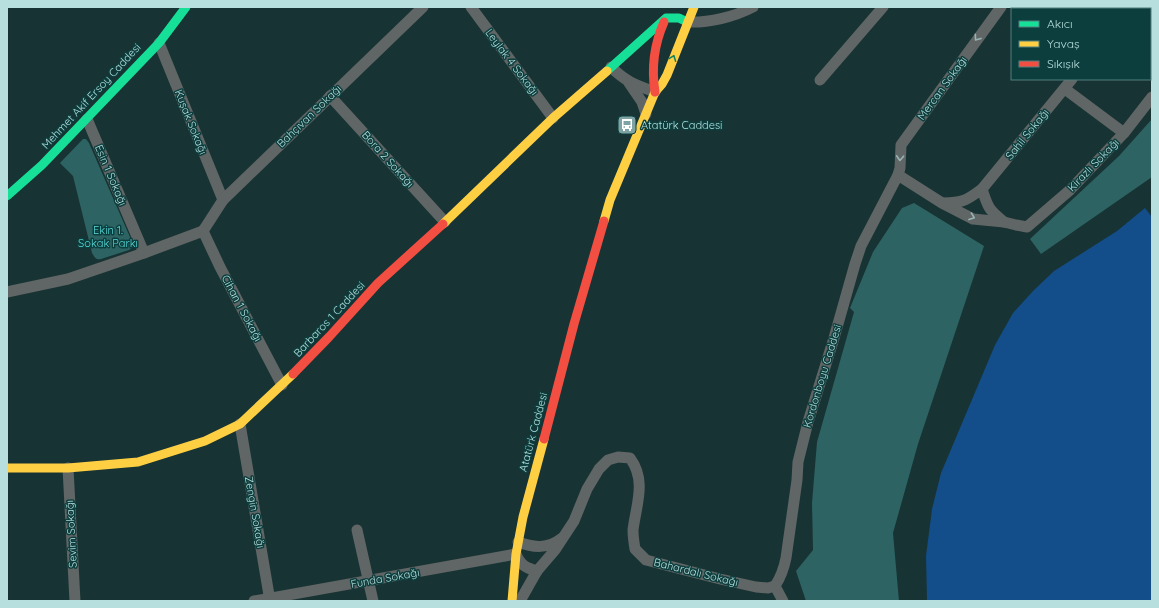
<svg xmlns="http://www.w3.org/2000/svg" width="1159" height="608" font-family="Quicksand,sans-serif">
<rect width="100%" height="100%" fill="#183333"/>
<g fill="#2d6363">
<path d="M1152,119V177L1041,254L1030,239L1119,156Z"/>
<path d="M83,139H86L89,143L133,244V247L129,250L101,259C96,260 95,258 92,253L73,176L60,163Z"/>
<path d="M914,203L984,246L918,444L893,533L899,601H806L796,571L813,550L812,503L817,442L854,312L850,308L873,252L902,208Z"/>
</g>
<path fill="#134d8a" d="M1145,208L1152,217V601H927L926,556L932,509L941,473L995,345L1013,313L1033,291L1054,271L1117,231Z"/>
<g fill="none" stroke-linecap="round" stroke-linejoin="round">
<g stroke="#606565" stroke-width="11">
<path d="M471,7L553,118"/>
<path d="M1122,9L1124,7"/>
<path d="M687,22C709,23 734,17 753,7"/>
<path d="M159,43L223,200"/>
<path d="M611,67C626,82 636,85 655,92"/>
<path d="M820,80L883,7"/>
<path d="M629,83L642,102L646,114"/>
<path d="M1065,89L1124,133"/>
<path d="M330,96L445,222"/>
<path d="M87,119L144,253"/>
<path d="M898,175L942,203L973,219L1004,222L1016,225L1027,227L1070,190L1124,133L1152,97"/>
<path d="M982,189C988,208 989,210 1004,222"/>
<path d="M943,203C963,203 967,200 982,189L1072,79"/>
<path d="M203,231L223,200L423,7"/>
<path d="M203,231L220,267L282,385"/>
<path d="M7,292L68,279L144,253L203,231"/>
<path d="M240,424L270,601"/>
<path d="M68,468L75,601"/>
<path d="M357,530L373,601"/>
<path d="M518,542C534,548 548,549 562,538"/>
<path d="M775,586C781,577 784,568 786,558L797,480L798,462L808,422L834,338L855,264L861,246L898,175L900,168L901,145L1001,7"/>
<path d="M775,586L783,601"/>
<path d="M254,601L516,554C520,565 526,568 537,571"/>
<path d="M520,601L537,571L555,550L574,521L587,489L599,469L608,460L618,457L630,458C647,481 636,505 633,530C633,536 634,543 635,549L646,560L720,579L756,587L768,588L775,586"/>
</g>
<g stroke="#16e098" stroke-width="9">
<path d="M607,71L666,18H679L687,22"/>
<path d="M7,196L42,165L159,43L186,7"/>
</g>
<g stroke="#ffcf43" stroke-width="9">
<path d="M604,221L610,200L655,92L662,84L667,75L694,7"/>
<path d="M443,224L553,118L607,71"/>
<path d="M7,468H68L138,462L205,441L240,424L293,374"/>
<path d="M512,601L516,554L523,517L544,439"/>
</g>
<g stroke="#f24e42" stroke-width="9">
<path d="M655,92C651,67 654,45 664,22"/>
<path d="M293,374L329,337L378,283L443,224"/>
<path d="M544,439L574,324L604,221"/>
</g>
</g>
<defs><path id="oneway-chevron" d="M-2-3.5L2.5 0L-2 3.5" fill="none" stroke-width="1.6" stroke-linecap="round" stroke-linejoin="round"/></defs>
<g stroke="#99b4b4">
<use href="#oneway-chevron" transform="translate(977 38) rotate(126)"/>
<use href="#oneway-chevron" transform="translate(900 158) rotate(93)"/>
<use href="#oneway-chevron" transform="translate(972 217) rotate(20)"/>
</g>
<use stroke="#117f62" href="#oneway-chevron" transform="translate(673 58) rotate(-69)"/>
<defs>
<g id="bus-square" transform="scale(1)"><rect x="-9" y="-9" width="18" height="18" rx="4" fill="#7fa3a2" stroke="#0d3e3e"/><path d="M-5-6H5V4H4V6H2V4H-2V6H-4V4H-5ZM-3.5-4V0h7V-4ZM-3.5 1.2v1.5H-2V1.2ZM2 1.2v1.5H3.5V1.2Z" fill="#fff"/></g>
</defs>
<g fill-rule="evenodd">
<use href="#bus-square" x="627" y="125"/>
</g>
<g text-anchor="middle" dominant-baseline="central" stroke-width="3" stroke-linejoin="round" paint-order="stroke">
<g font-size="11" fill="#b7dfde" stroke="#0d3e3e">
<text transform="translate(512 62) rotate(53)">Leylak 4 Sokağı</text>
<text transform="translate(942 88) rotate(-54)">Mercan Sokağı</text>
<text transform="translate(91 96) rotate(-47)">Mehmet Akif Ersoy Caddesi</text>
<text transform="translate(309 116) rotate(-44)">Bahçıvan Sokağı</text>
<text transform="translate(191 122) rotate(68)">Kuşak Sokağı</text>
<text transform="translate(1027 134) rotate(-51)">Sahil Sokağı</text>
<text transform="translate(388 159) rotate(48)">Bora 2 Sokağı</text>
<text transform="translate(1093 165) rotate(-46)">Kirazlı Sokağı</text>
<text transform="translate(111 175) rotate(67)">Esin 1 Sokağı</text>
<text transform="translate(242 308) rotate(62)">Cihan 1 Sokağı</text>
<text transform="translate(329 319) rotate(-47)">Barbaros 1 Caddesi</text>
<text transform="translate(822 376) rotate(-73)">Kordonboyu Caddesi</text>
<text transform="translate(533 432) rotate(-75)">Atatürk Caddesi</text>
<text transform="translate(255 512) rotate(80)">Zengin Sokağı</text>
<text transform="translate(71 534) rotate(-93)">Sevim Sokağı</text>
<text transform="translate(696 572) rotate(14)">Bahardalı Sokağı</text>
<text transform="translate(385 578) rotate(-10)">Funda Sokağı</text>
</g>
<g font-size="11" fill="#b7dfde" stroke="#0d3e3e" text-anchor="start">
<text x="641" y="125">Atatürk Caddesi</text>
</g>
<g font-size="11" fill="#5adad9" stroke="#0d3e3e">
<text x="108" y="230">Ekin 1.<tspan x="108" dy="13">Sokak Parkı</tspan></text>
</g>
</g>
<rect width="1159" height="608" fill="none" stroke="#b7dfde" stroke-width="16"/>
<rect x="1011" y="8" width="140" height="72" fill="#0d3e3e" stroke="#517e7e"/>
<rect x="1019" y="21" width="20" height="6" fill="#16e098" stroke="#517e7e"/>
<text x="1047" y="28" font-size="12" fill="#b7dfde">Akıcı</text>
<rect x="1019" y="41" width="20" height="6" fill="#ffcf43" stroke="#517e7e"/>
<text x="1047" y="48" font-size="12" fill="#b7dfde">Yavaş</text>
<rect x="1019" y="61" width="20" height="6" fill="#f24e42" stroke="#517e7e"/>
<text x="1047" y="68" font-size="12" fill="#b7dfde">Sıkışık</text>
</svg>
